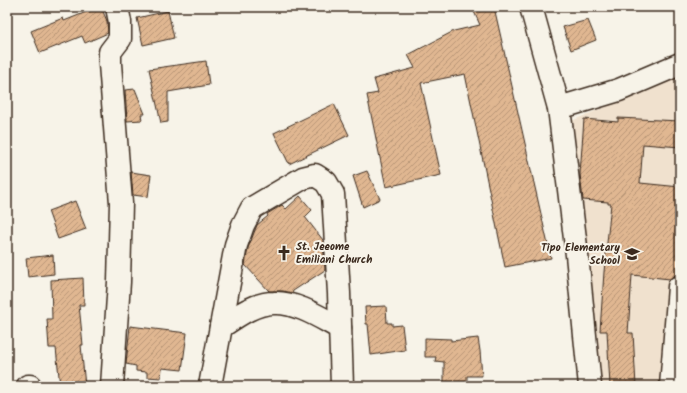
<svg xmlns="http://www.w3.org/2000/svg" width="687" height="393" font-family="Kalam,sans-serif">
<defs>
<pattern id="building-hatch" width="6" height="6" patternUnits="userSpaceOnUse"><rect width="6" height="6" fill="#e0b791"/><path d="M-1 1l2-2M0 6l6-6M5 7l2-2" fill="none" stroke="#b79576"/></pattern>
</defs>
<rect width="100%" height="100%" fill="#f7f3e8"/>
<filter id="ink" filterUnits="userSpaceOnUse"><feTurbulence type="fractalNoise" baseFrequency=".025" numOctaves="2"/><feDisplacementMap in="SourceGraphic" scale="8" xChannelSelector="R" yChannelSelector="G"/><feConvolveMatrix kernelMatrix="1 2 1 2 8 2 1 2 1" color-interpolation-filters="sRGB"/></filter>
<g filter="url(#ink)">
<path fill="#f0e1ce" d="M680,76V386H599L569,122Z"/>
<g fill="url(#building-hatch)" stroke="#3b2a1e">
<path d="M99,7H101L107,21L108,33L85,43L82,36L40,53L31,31L63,18L64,21Z"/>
<path d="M472,7H494L551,258L505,267L465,74L421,83L441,175L386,187L367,95L378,93L374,79L415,68L408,55L454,31L480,25Z"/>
<path d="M168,11L174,38L143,45L137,18Z"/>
<path d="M588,20L596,40L571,50L563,27Z"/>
<path d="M206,61L209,85L168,92V122L161,123L149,69Z"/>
<path d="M135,89L145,114H141L142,120L127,121L125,90Z"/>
<path d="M334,104L349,135L289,164L274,133Z"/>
<path d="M618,118L680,121V147L643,144L640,183L680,187V275L674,276L670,279L632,275L628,333H633L636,386H610L607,331H600L604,272L611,204H608V202L583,200L580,174L584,119L618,122Z"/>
<path d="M367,171L380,199L363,207L353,176Z"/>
<path d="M131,172L151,175L148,197L133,195Z"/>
<path d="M300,196L312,210L305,217L323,240L325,270L293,291L292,293L283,291H269L245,265L248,248L257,225L268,216L267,214L282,205L286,209Z"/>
<path d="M75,201L86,229L58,239L48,211Z"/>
<path d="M53,255L54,274L28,277L26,258Z"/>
<path d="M83,278L84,305H79L83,345H81L85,386H60L56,348H49L47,319H52L51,280Z"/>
<path d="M386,306L387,323H392V326L402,325L405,350L371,355L368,324H366L365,307Z"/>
<path d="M130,326L187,333L182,370L162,368L161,378L147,377V372L136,371V366L126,364Z"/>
<path d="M425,338L451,339V341L478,338L480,351L482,376H467V386H444V362L435,361L436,357H425Z"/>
</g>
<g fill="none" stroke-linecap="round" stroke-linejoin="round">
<g stroke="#3b2a1e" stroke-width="25">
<g id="minor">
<path d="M531,7L559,108L577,255L590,386"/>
<path d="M559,108L619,90L680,64"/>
<path d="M221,327C237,316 255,303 274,303C297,302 321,318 340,328"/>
<path d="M28,386H30"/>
<path d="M112,386L119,282L121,203L110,64V52L120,39V22L117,7"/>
<path d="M210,386L236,245L243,225L252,208L303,178L315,175L326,182L333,194L339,293L342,386"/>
<path d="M671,386L679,287"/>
</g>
</g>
<use href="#minor" stroke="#f7f3e8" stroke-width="22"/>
</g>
</g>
<defs>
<g id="church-bare" transform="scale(1.2)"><path d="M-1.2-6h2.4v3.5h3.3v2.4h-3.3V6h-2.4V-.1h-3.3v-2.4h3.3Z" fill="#3b2a1e" stroke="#f7f3e8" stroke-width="2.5" paint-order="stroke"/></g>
<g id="school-bare" transform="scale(1.2)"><path d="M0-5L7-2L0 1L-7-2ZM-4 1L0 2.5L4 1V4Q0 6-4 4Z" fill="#3b2a1e" stroke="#f7f3e8" stroke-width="2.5" paint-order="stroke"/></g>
</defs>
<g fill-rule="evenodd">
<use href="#church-bare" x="284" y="253"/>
<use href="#school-bare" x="632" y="254"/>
</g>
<g text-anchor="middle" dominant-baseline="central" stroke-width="4" stroke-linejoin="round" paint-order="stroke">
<g font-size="11" font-weight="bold" fill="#3b2a1e" stroke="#f7f3e8" text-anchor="start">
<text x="296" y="247">St. Jeeome<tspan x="296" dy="13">Emiliani Church</tspan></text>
<text x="620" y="248" text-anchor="end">Tipo Elementary<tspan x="620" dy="13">School</tspan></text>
</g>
</g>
<rect width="687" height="393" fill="none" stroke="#f7f3e8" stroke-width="24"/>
<rect x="12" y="12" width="663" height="369" fill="none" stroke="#3b2a1e" stroke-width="1.5" filter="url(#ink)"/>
</svg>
